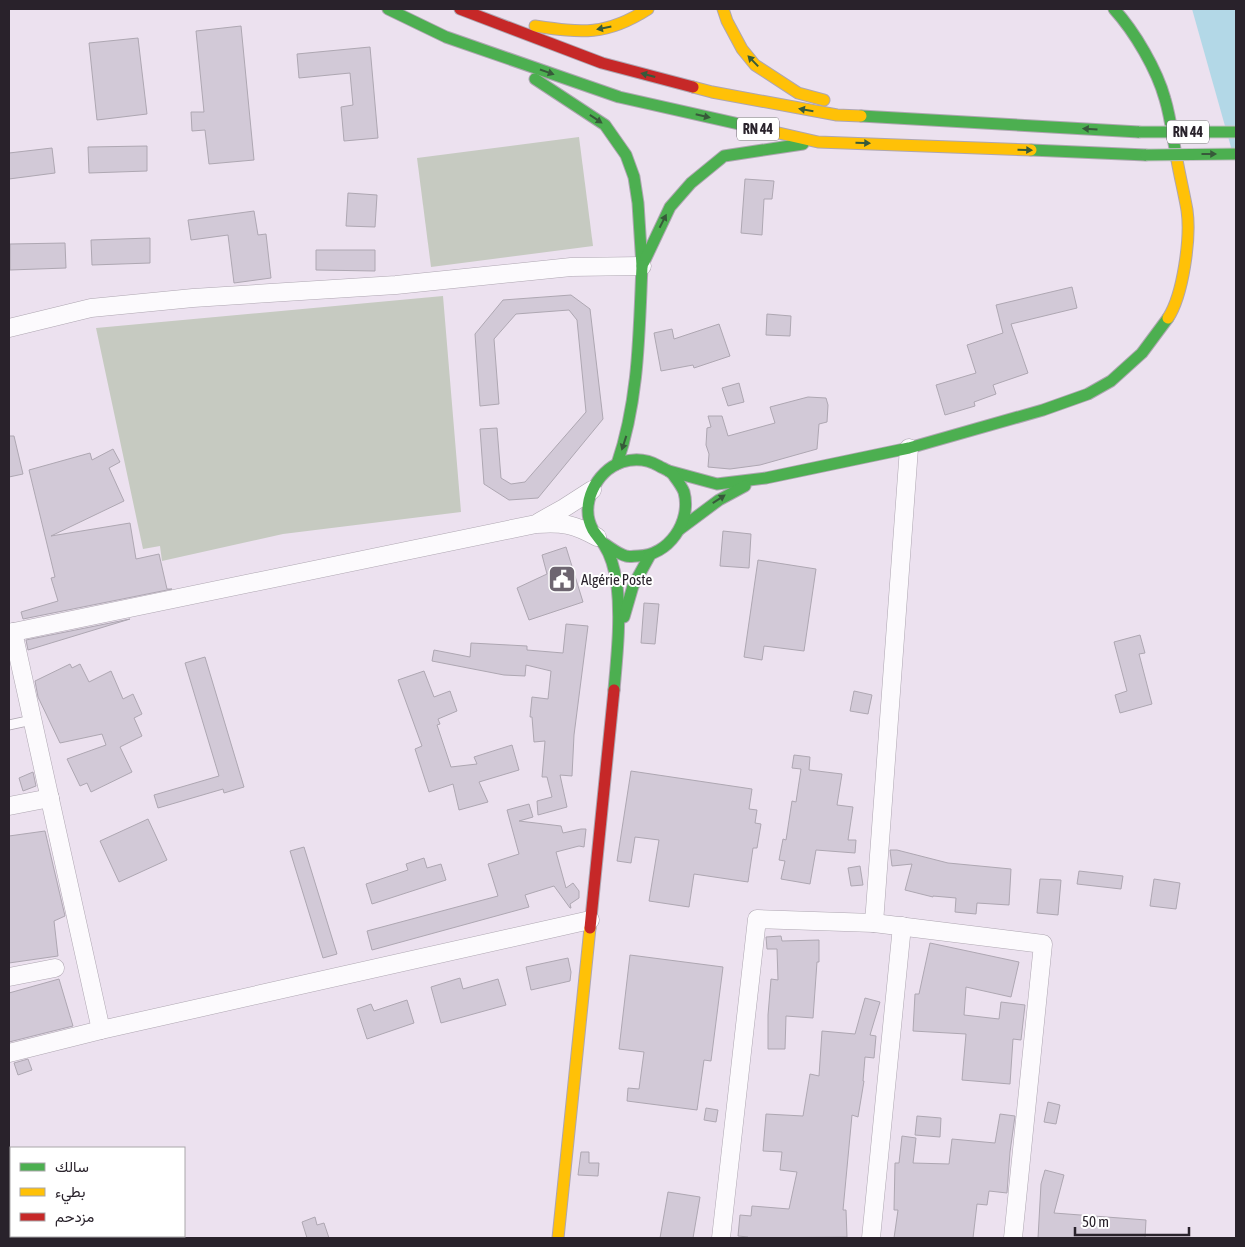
<svg xmlns="http://www.w3.org/2000/svg" width="1245" height="1247" font-family="'Asap Condensed',Vazirmatn,sans-serif">
<rect width="100%" height="100%" fill="#ece1ef"/>
<g fill="#c6cac1">
<path d="M579,137L593,246L431,267L417,158Z"/>
<path d="M443,296L461,512L283,534L162,561L160,546L143,549L96,328Z"/>
</g>
<path fill="#b3d8e7" d="M1192,9H1236V165Z"/>
<g fill="#d2c9d7" stroke="#aea7b2">
<path d="M241,26L254,160L209,164L205,130L192,131L191,112H204L196,31Z"/>
<path d="M138,38L147,114L97,120L89,43Z"/>
<path d="M370,47L378,138L344,141L341,107L353,105L350,73L299,78L297,54Z"/>
<path d="M147,146V171L89,173L88,147Z"/>
<path d="M52,148L55,173L9,179V153Z"/>
<path d="M745,179L774,181L772,199H764L762,235L741,233Z"/>
<path d="M348,193L377,195L375,227L346,226Z"/>
<path d="M254,211L258,235L266,234L271,278L234,283L228,235L191,240L188,220Z"/>
<path d="M150,238V263L92,265L91,240Z"/>
<path d="M65,243L66,268L10,270V244Z"/>
<path d="M316,250H375V271L316,270Z"/>
<path d="M1072,287L1077,308L1011,324L1028,373L993,385L996,394L974,402L975,406L945,415L936,385L976,373L967,345L1003,333L996,305Z"/>
<path d="M571,295L590,309L603,419L538,498L509,500L484,484L480,429L497,428L501,478L511,484L525,482L586,412L577,320L569,310L516,314L494,339L499,404L480,406L475,334L503,300Z"/>
<path d="M767,314L791,316L790,336L766,335Z"/>
<path d="M719,324L730,356L694,368L693,365L661,371L654,333L672,329L674,339Z"/>
<path d="M739,383L744,402L728,406L722,388Z"/>
<path d="M808,397L826,398L828,405L827,422L819,424L817,449L760,465L730,469L708,467L709,454L706,445L707,428L711,427L708,416H722L728,436L775,423L770,407Z"/>
<path d="M9,436H14L23,474L9,477Z"/>
<path d="M113,449L120,462L109,468L124,501L51,536L130,523L136,559L159,554L167,589H172L23,619L21,612L58,601L51,578L55,577L29,470L90,453L92,460Z"/>
<path d="M723,531L751,534L749,568L720,566Z"/>
<path d="M566,547L583,602L529,620L517,588L547,574L542,555Z"/>
<path d="M758,560L816,569L804,651L764,646L762,660L744,657Z"/>
<path d="M644,603L659,604L655,644L641,643Z"/>
<path d="M130,619L28,650L26,640Z"/>
<path d="M566,624L588,626L574,735L572,776L560,775L567,807L538,815L537,801L552,797L547,777H542L545,741L534,742L532,717H530L532,697L548,699L551,671L526,665L525,676L504,675L432,661L434,650L470,657L471,643L527,646V650L563,653Z"/>
<path d="M1140,635L1145,653L1139,654L1152,704L1120,713L1115,695L1127,691L1114,642Z"/>
<path d="M205,657L244,787L224,793L223,789L158,808L154,795L219,776L185,663Z"/>
<path d="M70,664L72,668L80,664L89,682L111,671L123,699L133,694L142,714L134,718L142,736L120,747L132,772L91,792L87,783L80,786L67,759L106,745L102,734L60,743L38,697L35,681Z"/>
<path d="M424,671L434,697L450,691L457,711L438,719L440,724L437,725L451,767L477,764L474,757L512,745L519,770L479,782L488,802L459,810L453,784L429,792L415,749L422,746L398,680Z"/>
<path d="M854,691L872,695L868,714L850,711Z"/>
<path d="M794,755L810,757L809,770L842,774L837,805L853,807L848,840H856L855,853L816,850L810,884L781,879L785,861L779,860L783,839L786,840L792,801L796,802L801,769L792,768Z"/>
<path d="M631,771L752,789L749,809L757,810L755,823L761,824L757,848H753L748,882L694,874L689,907L649,901L659,840L635,837L631,863L617,861Z"/>
<path d="M33,772L36,786L23,791L19,778Z"/>
<path d="M529,804L533,817L519,821L561,826L563,833L581,829H586L584,847L579,846L556,852L566,888L573,883L579,891V898L570,904L571,908H570L554,886L525,895L529,907L372,950L367,931L498,896L488,864L519,854L507,810Z"/>
<path d="M148,819L167,860L119,882L100,841Z"/>
<path d="M45,831L65,916L54,921L58,956L9,963V836Z"/>
<path d="M304,847L337,954L323,958L290,851Z"/>
<path d="M890,850H897L948,863L1011,869L1009,905L977,903L976,914L955,912L956,898L933,896V897L905,890L912,864L892,866Z"/>
<path d="M424,858L427,868L441,864L446,880L372,904L366,884L408,870L406,864Z"/>
<path d="M860,866L863,885L851,886L848,868Z"/>
<path d="M1079,871L1123,876L1121,889L1077,884Z"/>
<path d="M1040,879L1061,880L1058,915L1037,913Z"/>
<path d="M1154,879L1180,883L1176,909L1150,906Z"/>
<path d="M781,936L782,941L819,940V962H817L813,1018L786,1016L785,1049H768V1015L771,979L778,980L777,949H767L766,937Z"/>
<path d="M930,943L1019,962L1011,997L966,987L964,1015L999,1019L1001,1002L1025,1005L1021,1040L1013,1039L1010,1084L962,1080L966,1034L913,1031L915,994H919Z"/>
<path d="M630,955L723,967L711,1061L704,1060L697,1110L627,1101L628,1088L639,1089L644,1052L619,1049Z"/>
<path d="M568,958L571,972L570,981L531,990L526,967Z"/>
<path d="M460,978L463,989L498,979L506,1005L441,1023L431,987Z"/>
<path d="M59,979L73,1026L9,1042V993Z"/>
<path d="M865,998L880,1002L870,1035L876,1036L874,1058L865,1057L863,1081H864L858,1117L852,1115L843,1210H846L847,1237L747,1238L748,1237L738,1236L740,1215L751,1216L752,1206L789,1209L797,1172L780,1170L782,1152L763,1151L766,1114L803,1116L810,1074L819,1076L822,1031L855,1034Z"/>
<path d="M407,1000L414,1023L367,1039L357,1009L371,1004L374,1011Z"/>
<path d="M28,1059L32,1070L18,1075L14,1063Z"/>
<path d="M1048,1102L1060,1105L1056,1124L1044,1122Z"/>
<path d="M706,1108L718,1110L716,1122L704,1120Z"/>
<path d="M1000,1114L1015,1116L1010,1152L1007,1193L989,1191L987,1205L977,1204L973,1238H894L898,1210H894L895,1163H899L902,1136L916,1138L913,1163L949,1164L952,1139L995,1143Z"/>
<path d="M917,1116L941,1118L940,1137L915,1135Z"/>
<path d="M581,1152H589V1163H599L598,1176L578,1175Z"/>
<path d="M1045,1170L1064,1175L1054,1213L1146,1220L1145,1238H1038L1041,1184Z"/>
<path d="M668,1192L700,1197L693,1238H660Z"/>
<path d="M315,1217L317,1225L324,1223L329,1238H307L302,1222Z"/>
</g>
<g fill="none" stroke-linecap="round" stroke-linejoin="round">
<g stroke="#aea6b1" stroke-width="11">
<path id="lane" d="M9,725L32,720"/>
</g>
<g stroke="#aea6b1" stroke-width="19">
<g id="street">
<path d="M9,328L91,308L193,298L396,285L571,267L642,266"/>
<path d="M539,522L564,508L592,490"/>
<path d="M13,632L101,1030"/>
<path d="M9,633L536,524C562,522 574,524 597,537"/>
<path d="M9,806L50,798"/>
<path d="M874,923L909,448"/>
<path d="M9,977L55,968"/>
<path d="M9,1053L101,1030L590,920"/>
<path d="M721,1238L757,919L874,923L1043,944L1013,1238"/>
<path d="M871,1238L902,926"/>
</g>
</g>
<g stroke="#aea6b1" stroke-width="13">
<g id="fast">
<path d="M388,9L446,37L619,97L770,131"/>
<path d="M1114,9C1135,32 1157,70 1165,99C1171,119 1173,140 1177,160"/>
<path d="M535,79L605,125L626,155L634,177L638,203L642,266"/>
<path d="M861,116L1139,132"/>
<path d="M1031,150L1146,155"/>
<path d="M644,262L670,207L691,183L724,156L803,144"/>
<path d="M617,464C639,400 639,333 642,266"/>
<path d="M669,471L717,484L766,478L909,448L1043,410L1088,394L1111,381L1142,353L1168,318"/>
<path d="M680,529L719,500L745,486"/>
<path d="M603,543C610,547 618,554 626,556C629,557 634,556 638,556C668,556 692,522 684,492C682,487 677,480 674,476C671,471 664,469 659,466C647,459 635,458 622,462C596,471 579,505 593,530C596,535 601,540 604,545C612,557 615,571 617,585C621,620 617,655 614,690"/>
<path d="M624,617L633,586L650,555"/>
</g>
</g>
<g stroke="#aea6b1" stroke-width="13">
<g id="slow">
<path d="M723,9L727,21L742,49L755,65L798,93L824,100"/>
<path d="M535,26C582,33 606,36 648,9"/>
<path d="M693,87L712,92L837,115L861,116"/>
<path d="M770,131L818,142L1031,150"/>
<path d="M1168,318C1183,295 1191,238 1187,210C1184,193 1180,177 1177,160"/>
<path d="M558,1238L590,928"/>
</g>
</g>
<g stroke="#aea6b1" stroke-width="13">
<g id="jam">
<path d="M460,9L602,63L693,87"/>
<path d="M590,928L614,690"/>
</g>
</g>
<use href="#lane" stroke="#fcfafd" stroke-width="9"/>
<use href="#street" stroke="#fcfafd" stroke-width="18"/>
<use href="#fast" stroke="#4caf50" stroke-width="11"/>
<use href="#slow" stroke="#ffc107" stroke-width="11"/>
<use href="#jam" stroke="#c62828" stroke-width="11"/>
<g stroke="#c5c0c7" stroke-width="13" stroke-linecap="butt">
<g id="fast-bridge">
<path d="M1139,132H1236"/>
<path d="M1146,155L1236,154"/>
</g>
</g>
<use href="#fast-bridge" stroke="#4caf50" stroke-width="11"/>
</g>
<defs><path id="oneway-solid" d="M-6-.8H1V-3.2L6.5 0L1 3.2V.8H-6Z" transform="scale(1.25)"/></defs>
<g fill="#375a3a">
<use href="#oneway-solid" transform="translate(604 28) rotate(169)"/>
<use href="#oneway-solid" transform="translate(753 61) rotate(-134)"/>
<use href="#oneway-solid" transform="translate(547 72) rotate(19)"/>
<use href="#oneway-solid" transform="translate(648 75) rotate(-165)"/>
<use href="#oneway-solid" transform="translate(806 110) rotate(-170)"/>
<use href="#oneway-solid" transform="translate(703 116) rotate(13)"/>
<use href="#oneway-solid" transform="translate(596 119) rotate(34)"/>
<use href="#oneway-solid" transform="translate(1090 129) rotate(-177)"/>
<use href="#oneway-solid" transform="translate(863 143) rotate(2)"/>
<use href="#oneway-solid" transform="translate(1025 150) rotate(2)"/>
<use href="#oneway-solid" transform="translate(1209 154)"/>
<use href="#oneway-solid" transform="translate(663 221) rotate(-63)"/>
<use href="#oneway-solid" transform="translate(624 443) rotate(108)"/>
<use href="#oneway-solid" transform="translate(719 499) rotate(-33)"/>
</g>
<defs>
<g id="civic-square" transform="scale(1.4375)"><rect x="-9" y="-9" width="18" height="18" rx="4" fill="#6d6570" stroke="#fff"/><path d="M-.6-6.5H3V-4.5H.6V-3L4-1V1h2V6H-6V1h2V-1L-.6-3ZM-1.2 2.5V6h2.4V2.5Z" fill="#fff"/></g>
</defs>
<g fill-rule="evenodd">
<use href="#civic-square" x="562" y="579"/>
</g>
<g text-anchor="middle" dominant-baseline="central" stroke-width="4" stroke-linejoin="round" paint-order="stroke">
<g fill="#fff" stroke="#69646b" stroke-width="1">
<rect x="737" y="117.5" width="42" height="23" rx="4"/>
<rect x="1167" y="120.5" width="42" height="23" rx="4"/>
</g>
<g font-size="14" font-weight="bold" fill="#29222b">
<text x="758" y="129">RN 44</text>
<text x="1188" y="132">RN 44</text>
</g>
<g font-size="15" fill="#29222b" stroke="#fff" text-anchor="start">
<text x="581" y="579">Algérie Poste</text>
</g>
</g>
<rect width="1245" height="1247" fill="none" stroke="#29222b" stroke-width="20"/>
<rect x="10" y="1147" width="175" height="90" fill="#ffffff" stroke="#a9a7aa"/>
<rect x="20" y="1163" width="25" height="8" fill="#4caf50" stroke="#a9a7aa"/>
<text x="55" y="1172" font-size="15" fill="#29222b">سالك</text>
<rect x="20" y="1188" width="25" height="8" fill="#ffc107" stroke="#a9a7aa"/>
<text x="55" y="1197" font-size="15" fill="#29222b">بطيء</text>
<rect x="20" y="1213" width="25" height="8" fill="#c62828" stroke="#a9a7aa"/>
<text x="55" y="1222" font-size="15" fill="#29222b">مزدحم</text>
<path d="M1075 1227v8h114v-8" fill="none" stroke="#29222b" stroke-width="2.5"/>
<text x="1082" y="1227" font-size="15" fill="#29222b" stroke="#ffffff" stroke-width="4" paint-order="stroke">50 m</text>
</svg>
